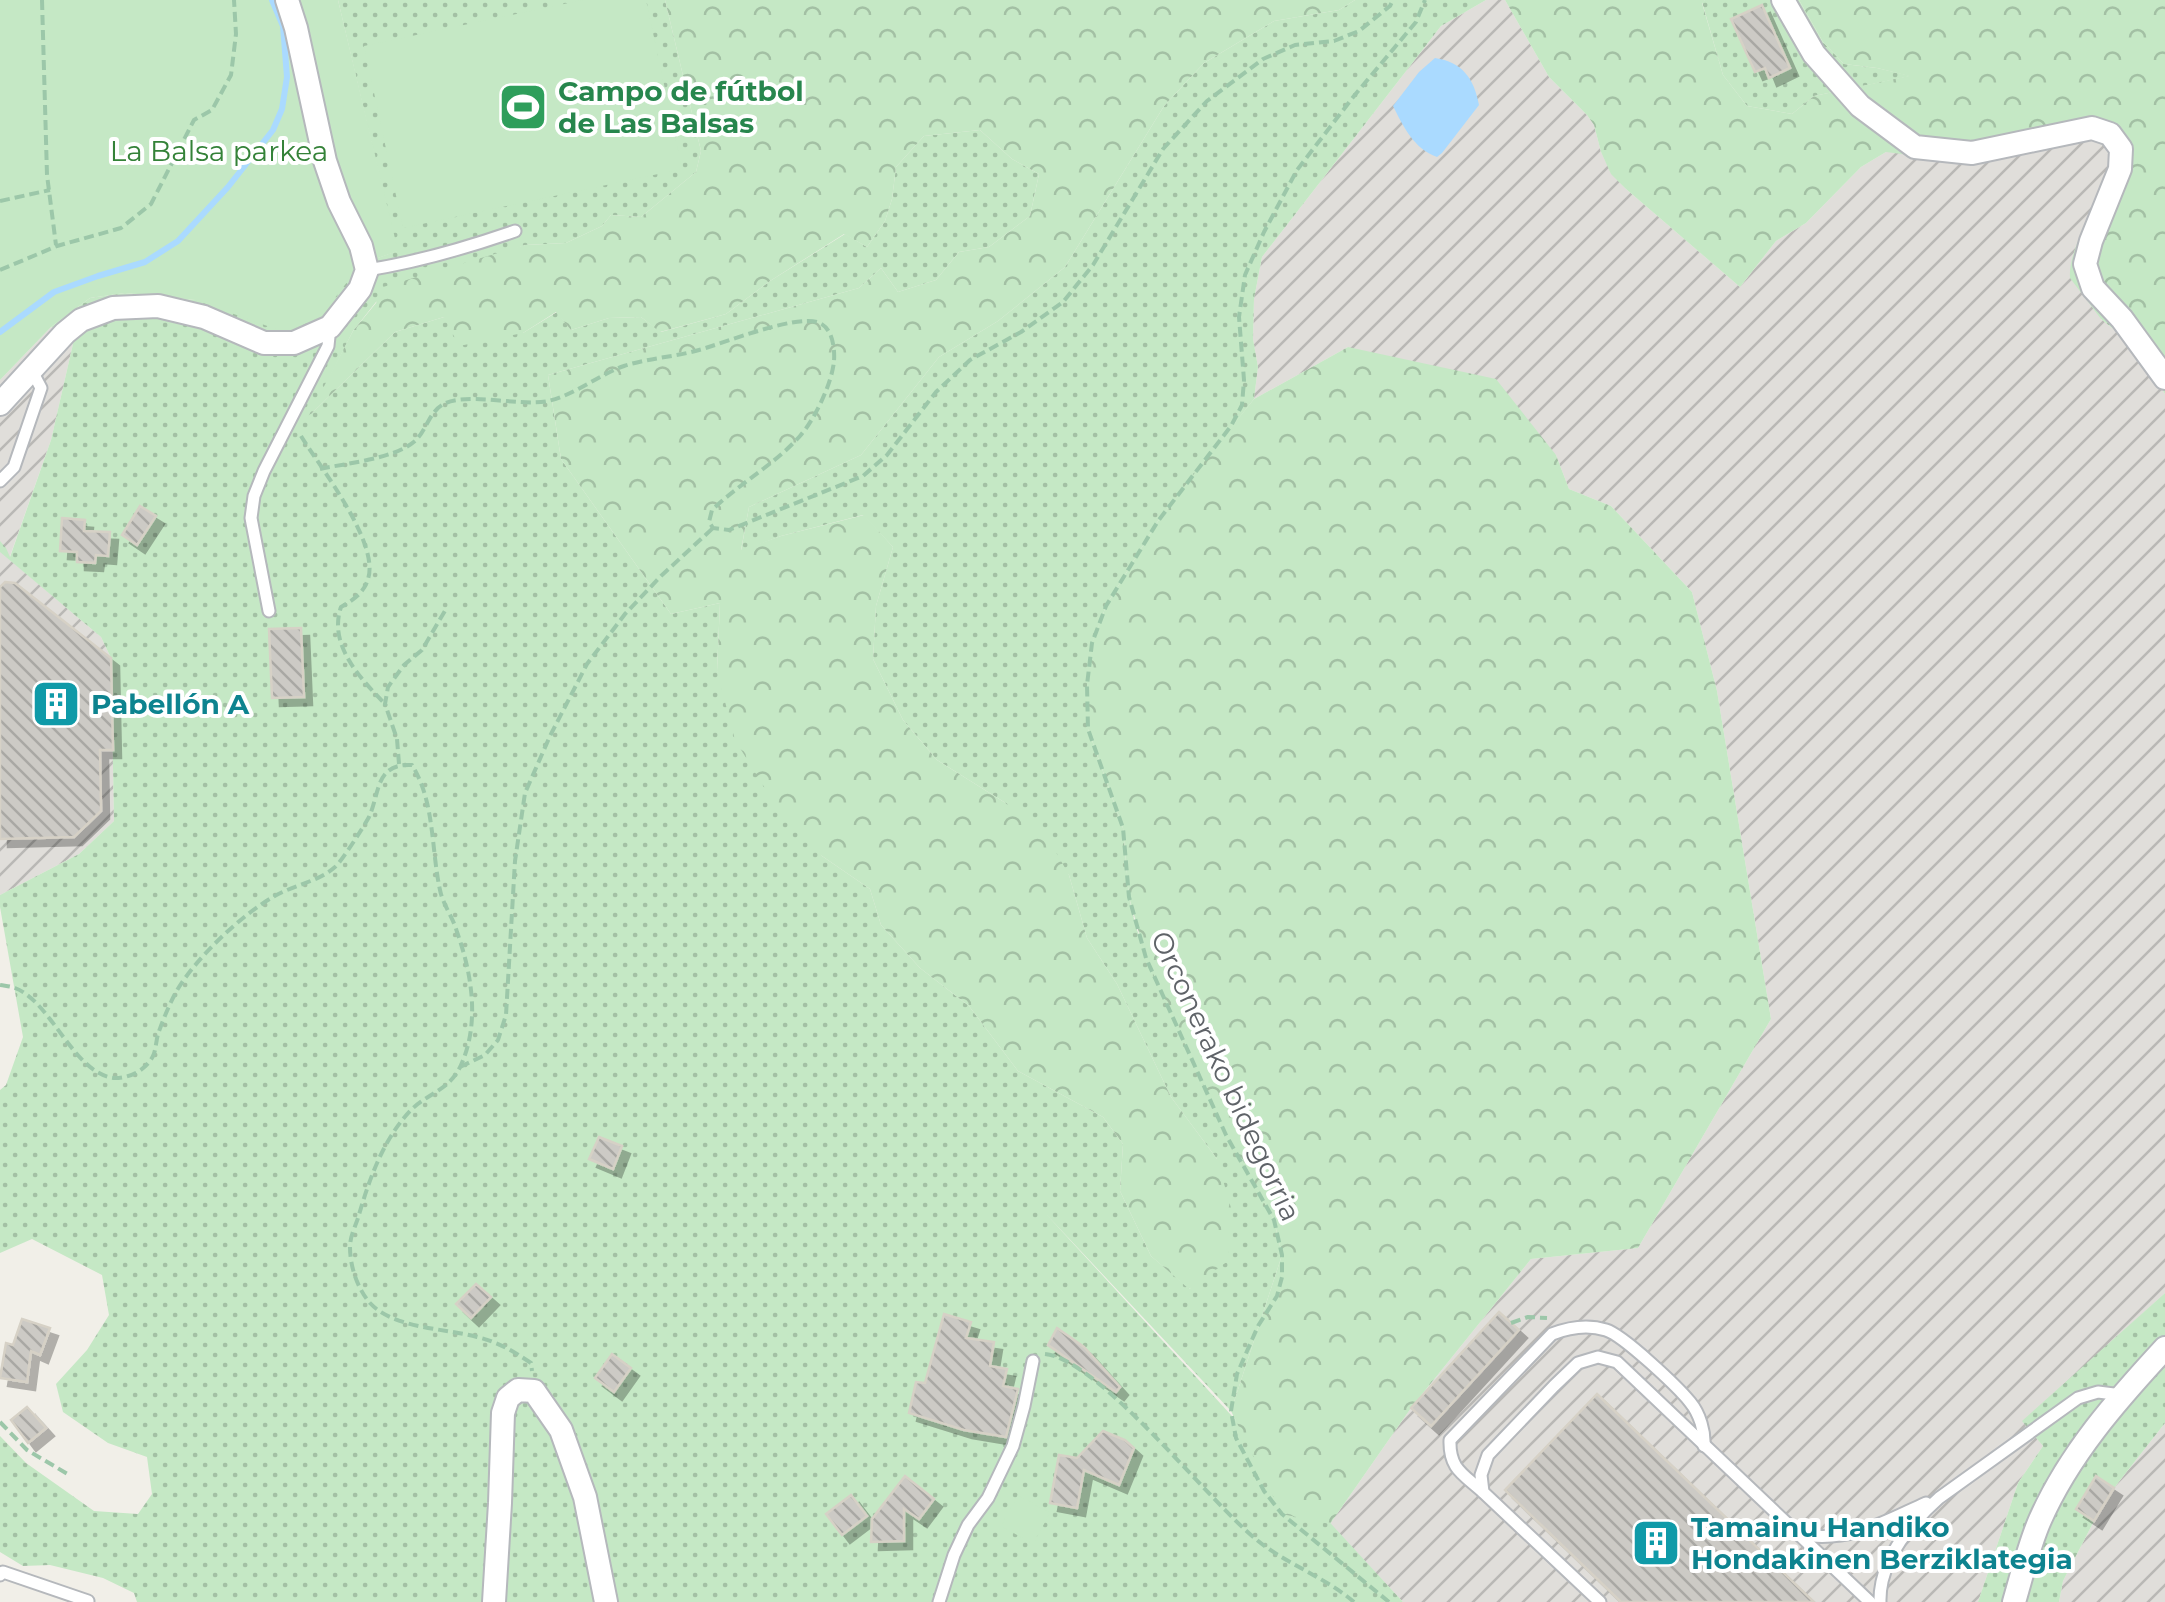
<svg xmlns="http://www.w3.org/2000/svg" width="2165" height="1602" font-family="Montserrat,sans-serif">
<defs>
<pattern id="industrial-furrows" width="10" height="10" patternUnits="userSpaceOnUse" patternTransform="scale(2.5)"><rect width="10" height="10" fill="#e0deda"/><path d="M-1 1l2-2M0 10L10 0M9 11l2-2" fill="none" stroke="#b9b8b5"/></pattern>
<pattern id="grass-dots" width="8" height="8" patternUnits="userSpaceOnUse" patternTransform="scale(2.5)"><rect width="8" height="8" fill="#c5e8c5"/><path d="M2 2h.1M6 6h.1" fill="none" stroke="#a3c0a4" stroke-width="1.8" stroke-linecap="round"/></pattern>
<pattern id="forest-crowns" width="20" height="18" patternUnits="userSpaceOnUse" patternTransform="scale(2.5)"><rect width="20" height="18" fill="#c5e8c5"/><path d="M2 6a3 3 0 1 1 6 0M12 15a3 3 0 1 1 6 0" fill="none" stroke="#a3c0a4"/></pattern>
<pattern id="building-back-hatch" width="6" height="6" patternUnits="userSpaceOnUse" patternTransform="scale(2.5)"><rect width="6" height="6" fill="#cccac5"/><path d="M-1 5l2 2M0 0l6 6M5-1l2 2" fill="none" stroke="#a9a8a4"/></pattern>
<filter id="shadow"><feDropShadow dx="8" dy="8" stdDeviation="0" flood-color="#0004"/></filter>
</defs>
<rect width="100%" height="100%" fill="#f1efe8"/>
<g fill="url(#industrial-furrows)">
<path d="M1486,0H1505L1549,77L1587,115L1594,125L1601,152L1612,174L1626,189L1740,287L1776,241L1806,223L1861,167L1886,152L2093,138L2103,145L2109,156L2101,319L2122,336L2150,370L2165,394V1293L2023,1422L2043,1446L2018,1483L1978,1602H1403L1330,1524L1411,1408L1531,1259L1638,1248L1771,1019L1717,691L1692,592L1611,506L1569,489L1556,455L1348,347L1254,399L1258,367L1253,339L1254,299L1262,257L1441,26Z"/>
<path d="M51,327L75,335L51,440L9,559L101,637L111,658L114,821L79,854L0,895V380Z"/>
<path d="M2165,1423V1602H2059L2063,1581L2094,1521L2114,1488Z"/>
</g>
<g fill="url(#grass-dots)">
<path d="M338,0H665L701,151L696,172L641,217L611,215L602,226L566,243L525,245L376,302L353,331L311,414L395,332L444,317L523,333L557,312L571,330L609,318L641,317L661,332L726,314L770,281L845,234L867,247L885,221L892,199L896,167L924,136L980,130L1012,159L1039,174L1030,216L989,247L959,252L936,280L898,292L881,268L859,288L548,375L561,459L671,614L720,603L717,671L822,856L870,889L881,925L920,968L969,1006L1018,1071L1103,1117L1123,1144L1120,1191L1151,1256L1190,1289L1217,1159L1171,1097L1117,984L1087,938L1069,875L1004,802L937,760L903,720L873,659L876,606L893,547L863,515L781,536L741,551L749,507L861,455L939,357L998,321L1065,267L1164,106L1204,63L1274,21L1339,10L1355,0H1486L1441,26L1262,257L1254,299L1253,339L1258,367L1254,399L1158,521L1106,606L1092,644L1088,729L1123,828L1129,897L1136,928L1256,1187L1274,1220L1282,1255L1231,1411L1046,1214L1403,1602H137L134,1593L103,1578L50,1565L23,1566L0,1552V1436L26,1463L94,1511L138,1514L152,1494L147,1457L108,1443L63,1412L56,1384L87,1350L109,1315L102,1275L32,1239L0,1253V1090L6,1085L23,1037L0,907V895L79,854L114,821L111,658L101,637L0,552V541L6,548L10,557L51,440L75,335L51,327L90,298L125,293L195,300L361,264L397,251Z"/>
<path d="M1705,0H1799L1823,42L1844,64L1877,68L1911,76L1814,96L1792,114L1747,106L1723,75L1702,2Z"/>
<path d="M2165,1293V1423L2114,1488L2094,1521L2063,1581L2059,1602H1978L2018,1483L2043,1446L2022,1421Z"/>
</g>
<g fill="url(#forest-crowns)">
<path d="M665,0H1355L1339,10L1274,21L1204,63L1164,106L1065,267L998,321L939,357L861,455L749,507L741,550L781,536L864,515L893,547L876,606L873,659L903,720L937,760L1004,802L1048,838L1069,875L1087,938L1117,984L1171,1097L1217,1159L1231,1208L1228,1261L1189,1289L1151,1256L1120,1191L1123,1144L1103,1117L1018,1071L969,1006L920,968L881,925L870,889L822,856L776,806L735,740L717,671L720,603L671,614L561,459L548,375L859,288L881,268L898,292L936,280L959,252L989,247L1030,216L1039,174L1012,159L980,130L924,136L896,167L892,199L885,221L867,247L844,234L770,281L726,314L660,332L641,317L609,318L571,330L556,312L523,333L459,346L444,317L395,332L308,417L353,331L376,303L383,287L525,245L566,243L602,226L611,215L641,217L696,172L701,151Z"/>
<path d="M1505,0H1705L1702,3L1723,75L1747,106L1792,114L1814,96L1909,76L1877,68L1844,64L1823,42L1799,0H2165V394L2150,370L2122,336L2101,319L2070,278C2067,241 2115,185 2109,156C2107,147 2100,143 2093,138L1947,160L1886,152L1861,167L1806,223L1776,241L1740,287L1626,189L1611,174L1601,152L1594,125L1587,115L1549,77Z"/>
<path d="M1348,347L1496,379L1556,455L1569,489L1611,506L1692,592L1717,691L1771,1019L1638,1248L1531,1259L1411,1408L1330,1524L1282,1514L1231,1411L1282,1255L1274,1220L1226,1135L1146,958L1129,897L1123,828L1088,729L1087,685L1092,643L1106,606L1158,521L1197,470L1254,399Z"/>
</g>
<g fill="#c5e8c5">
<path d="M0,0H338L398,251L361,264L321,316L287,333L195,300L125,293L90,298L51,327L0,380Z"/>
<path d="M583,0H646L682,169L403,228L364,46Z"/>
<path d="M1018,1495L1050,1513L1033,1544L1001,1526Z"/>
</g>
<path fill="#aadaff" d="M1435,58C1462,62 1474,78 1479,105L1442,153L1437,157C1414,149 1403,126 1393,106L1419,72Z"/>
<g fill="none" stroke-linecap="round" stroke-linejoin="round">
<path stroke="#aadaff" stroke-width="6" d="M0,332L54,292L98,276L145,262L178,241L228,187L273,130L282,109L287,77L283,26L272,0"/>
</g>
<g fill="url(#building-back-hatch)" stroke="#d6d1c6" stroke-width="2.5" filter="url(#shadow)">
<path d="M1762,5L1790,68L1769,78L1765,68L1755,72L1731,19Z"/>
<path d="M140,506L156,516L137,545L122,535Z"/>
<path d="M62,518L85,520L84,531L110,532L108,556L96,555L95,563L77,562V552L60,551Z"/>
<path d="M5,582L15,583L111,658L113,750H100L101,811L74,837L0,839V587Z"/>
<path d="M301,628L304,697L272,698L269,629Z"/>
<path d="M599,1137L622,1146L613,1169L589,1159Z"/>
<path d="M476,1284L491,1297L471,1318L456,1304Z"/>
<path d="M1499,1312L1519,1330L1431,1426L1411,1408Z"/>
<path d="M944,1314L971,1322L966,1338L994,1342L990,1366L1007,1369L1003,1386L1018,1389L1006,1437L964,1430L909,1413L916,1382L925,1383Z"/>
<path d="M22,1319L50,1328L40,1355L31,1351L27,1382L0,1378L6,1343L13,1345Z"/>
<path d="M1057,1328L1084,1347L1120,1387L1116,1392L1048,1345Z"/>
<path d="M612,1354L631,1368L614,1392L595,1378Z"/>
<path d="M1597,1394L1814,1602H1621L1505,1490Z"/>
<path d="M27,1407L46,1428L28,1443L11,1420Z"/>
<path d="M1103,1431L1125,1440L1134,1448L1119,1485L1084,1470L1077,1508L1050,1503L1059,1455L1077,1458Z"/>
<path d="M905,1476L934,1499L919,1519L904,1509V1541L871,1542L872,1519Z"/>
<path d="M2096,1476L2114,1488L2094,1521L2076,1509Z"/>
<path d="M851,1495L867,1516L842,1535L826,1514Z"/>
</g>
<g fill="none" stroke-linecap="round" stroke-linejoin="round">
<g stroke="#b5b8bc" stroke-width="15">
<g id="lane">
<path d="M367,270C418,262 466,248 515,231"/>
<path d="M0,481L14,467L41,388L32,371"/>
<path d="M269,611L251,518L254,496L264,471L328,346L330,327"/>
<path d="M1483,1492C1463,1474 1449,1469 1450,1440L1552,1334C1570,1327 1587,1324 1606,1330C1623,1335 1678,1387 1690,1402C1700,1414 1705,1432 1704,1446"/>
<path d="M1802,1535C1852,1542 1882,1523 1926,1503"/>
<path d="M0,1575L3,1572L88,1601"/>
<path d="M939,1602L954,1555L968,1525L988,1498L1013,1446L1024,1406L1033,1361"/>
<path d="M1600,1602L1483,1492L1481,1475L1488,1455L1554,1386L1578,1363L1598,1357L1617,1362L1870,1602"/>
<path d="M1880,1602C1879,1560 1910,1524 1939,1498L2078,1398L2098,1392L2122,1395"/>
</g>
</g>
<g stroke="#b5b8bc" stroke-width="26">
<g id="street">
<path d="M1783,0L1814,54L1860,106L1915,147L1972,153L2092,128L2110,134L2121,149L2120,169L2091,241L2085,264L2093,288L2122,319L2165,378"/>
<path d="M0,404L65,333L81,320L113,308L158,306L204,317L264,343H294L330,327L360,289L367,270L361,246L339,202L325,161L296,28L287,0"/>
<path d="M494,1602L500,1503L503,1413L508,1398L518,1390L534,1391L561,1430L585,1497L606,1602"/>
<path d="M2014,1602C2022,1575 2029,1545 2040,1520C2069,1454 2117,1400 2165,1348"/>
</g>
</g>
<g stroke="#9cc7a9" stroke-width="4" stroke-dasharray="10 5" stroke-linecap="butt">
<path d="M42,0L47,175L56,245"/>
<path d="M0,201L50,190"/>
<path d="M0,270L57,246L121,228L151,204L194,120L212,110L231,75L236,34L234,0"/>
<path d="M301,436C320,467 380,543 368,579C364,593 353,600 341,607C328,645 360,678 385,704"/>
<path d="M320,469C347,463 394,459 415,441C426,431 429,413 442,405C465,391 519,407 548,401C575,395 598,375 624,366C648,358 675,357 699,350C724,343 794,315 817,322C832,326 835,347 834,361C832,383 815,419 800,436C774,465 740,483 712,510L709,522L713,528L729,530L863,476L887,455L936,392L970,360L1021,332L1063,302L1093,265L1163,149L1207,101L1263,59L1295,45L1334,41L1359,31L1390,6L1393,0"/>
<path d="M399,764L397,739L385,704L388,687L404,665L422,650L446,609"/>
<path d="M0,985C5,986 10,986 15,988C52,1002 74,1075 115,1078C130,1078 146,1070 153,1056C156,1050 156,1041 158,1034C163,1020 169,1005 176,992C195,959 240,916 273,897C293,885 318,882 335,867C342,861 364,826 369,817C380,793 375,763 412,765C435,802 431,849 440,890C443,905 453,917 457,932C472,974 480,1023 461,1065C450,1090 428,1093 411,1110C383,1139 369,1180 358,1218C355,1227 350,1237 350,1247C350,1266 357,1288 370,1303C394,1329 445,1328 477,1337C498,1342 513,1351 531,1363L532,1371"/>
<path d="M460,1067L485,1055L498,1040L506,1015L515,861L525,793L550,736L587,664L625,614L661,576L713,528"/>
<path d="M1511,1323L1528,1317L1547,1318"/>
<path d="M1045,1354C1100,1360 1208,1501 1257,1540C1286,1564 1325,1577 1354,1602"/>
<path d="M0,1422L27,1450L71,1476"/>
<path d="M1389,1602L1282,1514L1264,1491L1236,1438L1231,1411L1237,1374L1258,1326L1277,1296L1282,1277V1255L1274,1220L1226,1135L1146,958L1129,897L1123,828L1088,729L1087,685L1092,643L1106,606L1158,521L1231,426L1242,405L1244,380L1239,317L1245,275L1264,232L1297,170L1354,96L1416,22L1425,0"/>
</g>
<use href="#lane" stroke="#fff" stroke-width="11"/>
<use href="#street" stroke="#fff" stroke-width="22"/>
</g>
<defs>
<g id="stadium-square" transform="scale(2.5)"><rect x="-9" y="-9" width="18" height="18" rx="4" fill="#2e9e5b" stroke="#fff"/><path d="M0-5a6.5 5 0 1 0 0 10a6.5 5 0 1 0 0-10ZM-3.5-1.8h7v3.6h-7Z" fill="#fff"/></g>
<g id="building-square" transform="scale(2.5)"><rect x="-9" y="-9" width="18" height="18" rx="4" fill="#0f9aa8" stroke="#fff"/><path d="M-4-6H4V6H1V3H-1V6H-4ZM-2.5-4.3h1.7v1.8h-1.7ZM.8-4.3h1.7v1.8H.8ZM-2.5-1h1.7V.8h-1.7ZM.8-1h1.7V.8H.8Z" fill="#fff"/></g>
</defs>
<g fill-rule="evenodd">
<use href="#stadium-square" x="523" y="107"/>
<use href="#building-square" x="56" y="704"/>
<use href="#building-square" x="1656" y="1543"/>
</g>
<g text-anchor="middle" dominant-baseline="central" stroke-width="8" stroke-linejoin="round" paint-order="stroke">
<g font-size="28" font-weight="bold" fill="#27864d" stroke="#fff" text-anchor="start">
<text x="558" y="91">Campo de fútbol<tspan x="558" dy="32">de Las Balsas</tspan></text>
</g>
<g font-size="28" fill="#348238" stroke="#fff">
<text x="219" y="151">La Balsa parkea</text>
</g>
<g font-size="28" font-weight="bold" fill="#0d838f" stroke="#fff" text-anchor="start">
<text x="91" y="704">Pabellón A</text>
<text x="1691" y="1527">Tamainu Handiko<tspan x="1691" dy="32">Hondakinen Berziklategia</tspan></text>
</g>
<g font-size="28" fill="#5f6368" stroke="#fff">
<text transform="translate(1226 1076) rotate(65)">Orconerako bidegorria</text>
</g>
</g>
</svg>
